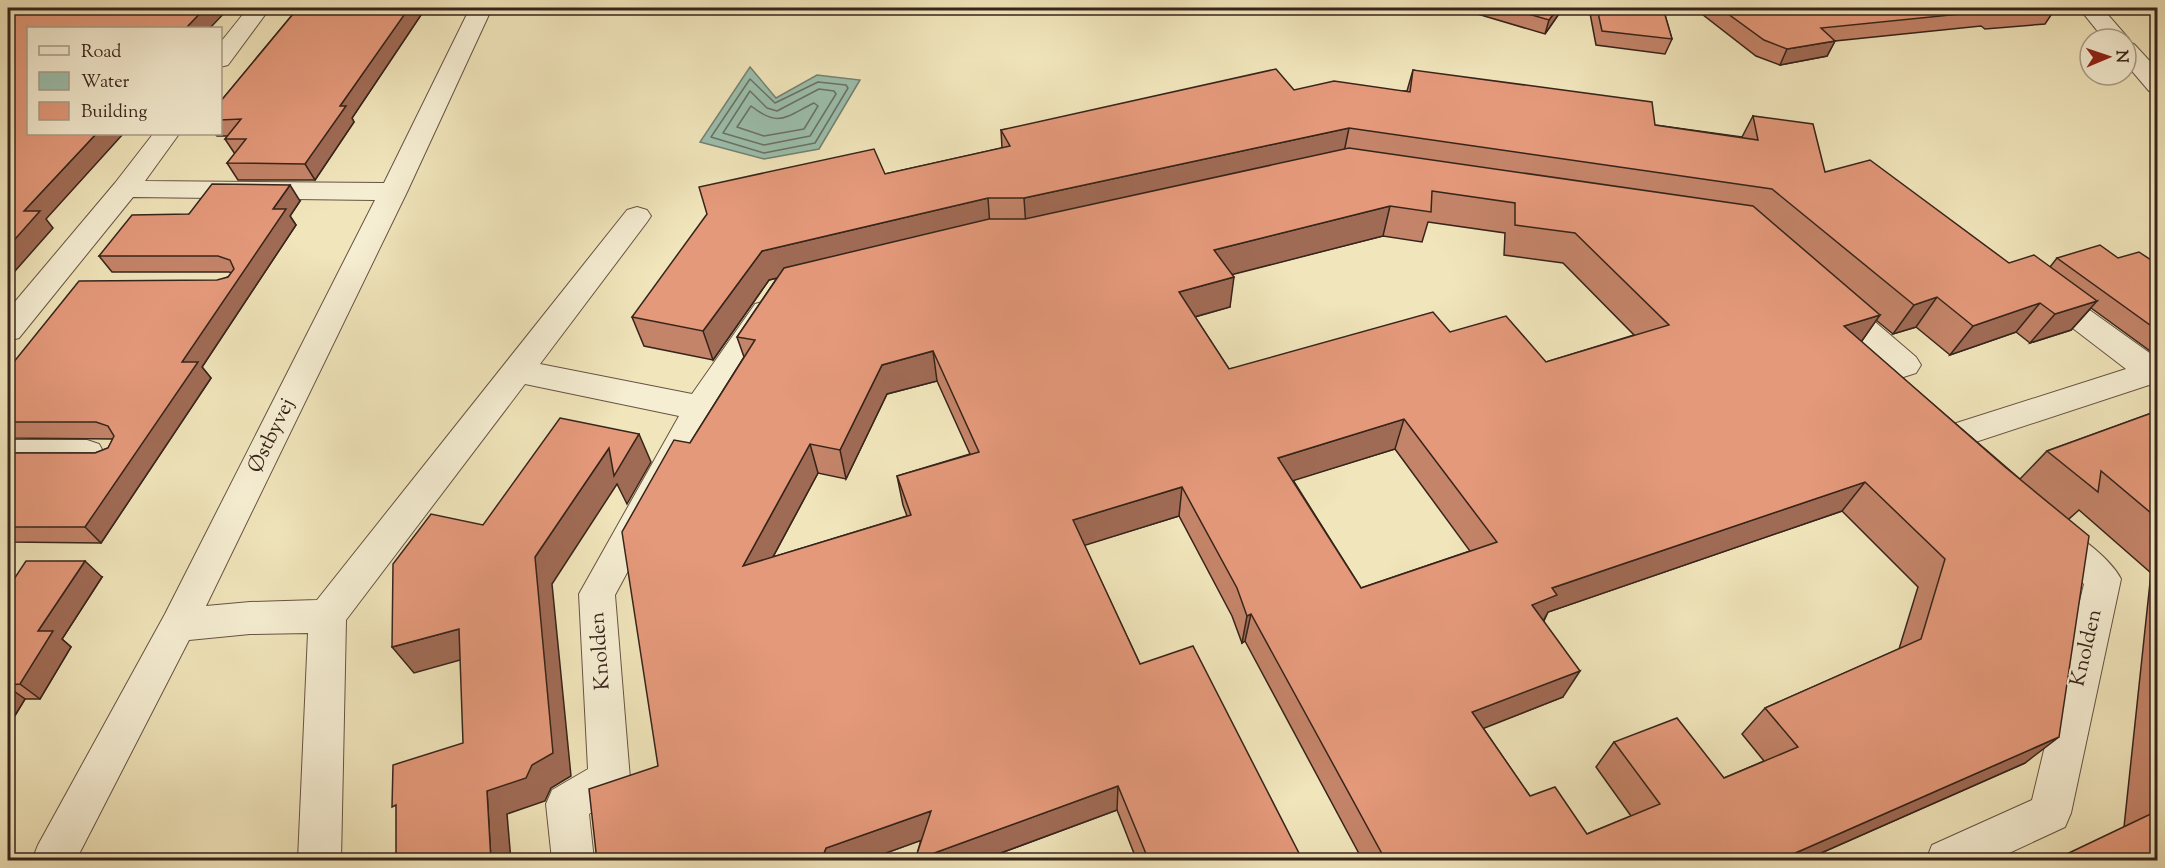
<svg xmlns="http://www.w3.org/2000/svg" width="2165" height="868" font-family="'Sorts Mill Goudy',serif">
<rect width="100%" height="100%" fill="#f1e5bb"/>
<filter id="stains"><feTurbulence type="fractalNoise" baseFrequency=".00333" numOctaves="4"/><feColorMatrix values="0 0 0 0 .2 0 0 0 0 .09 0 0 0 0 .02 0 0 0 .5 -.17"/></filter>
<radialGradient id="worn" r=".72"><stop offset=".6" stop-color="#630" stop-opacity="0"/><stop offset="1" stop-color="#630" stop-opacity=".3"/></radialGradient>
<path fill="#9bbfad" stroke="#738173" stroke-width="1.5" d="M750,67L776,98L817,75L860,80L819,149L764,159L700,142Z"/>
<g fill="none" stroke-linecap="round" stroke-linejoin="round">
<g stroke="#697264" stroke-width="1.5">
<path d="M750,79L775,103L818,82L846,85L848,88L815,143L764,153L711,137Z"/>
<path d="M819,89L834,91L836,94L810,136L764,145L723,133L750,91L767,108L777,111Z"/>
<path d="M814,103L818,106L804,129L764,136L737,127L751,106C779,128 785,117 814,103Z"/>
</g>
<g stroke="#665443" stroke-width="2">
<g id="minor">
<path d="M248,8H270L228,65L220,67V43Z"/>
<path d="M470,8H492L407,192L206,606L250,602L317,600L627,210L637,207L647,210L651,216L647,222L540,364L692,394L755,304L766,301L777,304L781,311L712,415L615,595L630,779L624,793L589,814L594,860H552L546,804L552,790L588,769L579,594L679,416L525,384L346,620L341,860H298L308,633L250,634L189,640L76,860H32L38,845L165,614L375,200L133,197L19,338L8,341V310L115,183L153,134H179L145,181L384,183Z"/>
<path d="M2079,8H2102L2129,39L2127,42L2134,44L2158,70V93L2149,91L2126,64V39H2104Z"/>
<path d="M2046,283L2056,286L2158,359V387L2149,385L1942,453C1928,448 1917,440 1910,427L1914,418C1928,414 1936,417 1947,426L2126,369L2036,300L2031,293L2036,286Z"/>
<path d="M1835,294L1846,297L1916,357L1921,365L1916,373L1894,380L1899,388L1894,396C1876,402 1863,392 1853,376L1858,368L1881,361L1824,311L1820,304L1824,297Z"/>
<path d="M8,440H87L99,444L104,453L99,462L87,466H8Z"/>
<path d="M2052,522C2073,529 2111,559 2121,579L2071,813L2065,827L1994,860H1926L1932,845L2032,800L2084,584L2039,546L2034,536L2039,526Z"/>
</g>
</g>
<use href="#minor" fill="#f6eed3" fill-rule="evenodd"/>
</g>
<g fill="#c48469" stroke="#37241b" stroke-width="1.5" fill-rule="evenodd">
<path d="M298,8H418L421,15L352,118L354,122L315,180H238L227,163L235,154L225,139L228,136H217L215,134H220V102Z"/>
<path d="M1472,8H1563L1545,34L1474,13L1475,10L1472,9Z"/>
<path d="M1589,8H1663L1672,39L1665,54L1596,45Z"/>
<path d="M1699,8H2054L2055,9L2045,24L1985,29L1981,26L1835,41L1827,56L1780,65L1756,56L1698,11Z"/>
<path d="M1413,70L1655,125L1742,137L1753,116L1825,172L2009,263L2050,267L2057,258H2118L2157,264V356L2091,308L2071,330L2030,343L2016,332L1950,355L1916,327L1893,334L1876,320L1861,342L2020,479L2047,451L2157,411V861L2124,827L2151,573L2079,510L2069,519L2025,763L1803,861H1363L1245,641L1242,643L1232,616L1179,516L1084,545L1140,664L1303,861H1137L1117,810L979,861H915L921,840L864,861H597L658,766L690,443L744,357L737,337L777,278L769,280L713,360L644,346L632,317L885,174L1002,148L1001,130L1294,90L1407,91ZM1428,222L1505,233L1504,255L1563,263L1634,335L1546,362L1450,332L1229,369L1195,317L1230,307L1232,274L1383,236L1422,242ZM937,381L970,454L897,476L903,505L907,516L773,557L818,473L846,479L887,394ZM1395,449L1470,551L1361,588L1293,480ZM1842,511L1918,587L1899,649L1765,708L1742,734L1764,761L1724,778L1614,742L1596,767L1631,816L1587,834L1530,796L1483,728L1563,697L1544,621L1548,612Z"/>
<path d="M300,201L290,216L296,225L202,367L211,378L101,543L8,542V453H95L108,448L113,439L8,438V368L228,277L232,273L229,272H112L99,256L189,214Z"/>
<path d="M102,577L62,639L71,647L40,699H25L8,727V588Z"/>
</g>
<g fill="#a06b55" stroke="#37241b" stroke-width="1.5">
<path d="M205,8H229L210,28H186Z"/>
<path d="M408,8H418L421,15L352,118L354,122L315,180L305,164L340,106Z"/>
<path d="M1558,8H1563L1545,34L1549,20Z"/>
<path d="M1835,41L1827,56L1780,65L1787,49Z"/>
<path d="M1349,128L1343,157L1026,227L1024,198Z"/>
<path d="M96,134H123L46,219L53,228L8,279V247L24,211Z"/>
<path d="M290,185L300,201L290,216L296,225L202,367L211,378L101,543L85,527L182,362L273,209Z"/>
<path d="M988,198L990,227L769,280L713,360L703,331L762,251Z"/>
<path d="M1390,206L1383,236L1211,280L1214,250Z"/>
<path d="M1234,277L1230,307L1176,322L1179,292Z"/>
<path d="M1937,297L1916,327L1893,334L1914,305Z"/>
<path d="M2097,301L2071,330L2030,343L2055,314Z"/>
<path d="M2040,303L2016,332L1950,355L1973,326Z"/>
<path d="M1880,315L1859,345L1844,326Z"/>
<path d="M933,351L937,381L887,394L846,479L840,450L882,365Z"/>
<path d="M1404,419L1395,449L1273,487L1278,458Z"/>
<path d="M639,434L651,462L627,504L617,484L552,584L571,776L551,788L545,801L507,814L511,861H491L487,791L535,557L609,448Z"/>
<path d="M810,444L818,473L753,594L743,566Z"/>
<path d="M1865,482L1842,511L1548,612L1542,623L1532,605L1552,588Z"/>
<path d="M1182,487L1179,516L1073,549V520Z"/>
<path d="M85,561L102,577L62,639L71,647L40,699L20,684L38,631Z"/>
<path d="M1251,614L1245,641L1242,643L1247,616Z"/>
<path d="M459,629L478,655L414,673L392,647Z"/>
<path d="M1580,671L1563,697L1459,738L1472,712Z"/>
<path d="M8,687L25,699L8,727Z"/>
<path d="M2059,737L2025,763L1803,861H1777Z"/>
<path d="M1118,786L1117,810L979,861H915V860Z"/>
<path d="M931,811L936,835L864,861H821L826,848Z"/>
</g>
<g fill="#e4997a" stroke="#37241b" stroke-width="1.5" fill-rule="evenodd">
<path d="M8,8H205L186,28H28V134H96L24,211H40L8,247Z"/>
<path d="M298,8H409L340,106H346L305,164L227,163L246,139H225L241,119L220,120V102Z"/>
<path d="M1508,8H1558L1549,20Z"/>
<path d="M1597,8H1663L1672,39L1602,31Z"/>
<path d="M1720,8H2054L2055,9L1995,14L1990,11L1821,28L1835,41L1787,49L1764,40Z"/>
<path d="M1276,69L1294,90L1334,81L1410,92L1413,70L1652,102L1655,125L1758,140L1753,116L1813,124L1825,172L1870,160L2009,263L2034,255L2097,301L2055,314L2040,303L1973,326L1937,297L1914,305L1772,189L1349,128L1024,198H988L762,251L703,331L632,317L707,214L699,187L874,149L885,174L1010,146L1001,130Z"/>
<path d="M1349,148L1753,206L1880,315L1844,326L2005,467L2089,536L2059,737L1777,861H1386L1251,614L1247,616L1237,588L1182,487L1073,520L1140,664L1193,646L1303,861H1149L1118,786L915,860L931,811L826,848L821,861H597L589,789L658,766L622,532L674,440L690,443L755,340L737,337L784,268L989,219H1025ZM1432,191L1515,203V225L1575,233L1669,325L1546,362L1506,316L1450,332L1433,312L1229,369L1179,292L1234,277L1214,250L1390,206L1431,212ZM933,351L979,452L897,476L911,515L743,566L810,444L840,450L882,365ZM1404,419L1497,542L1361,588L1278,458ZM1865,482L1945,559L1921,639L1765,708L1798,747L1724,778L1677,718L1614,742L1660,804L1587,834L1555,787L1530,796L1472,712L1580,671L1532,605L1557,595L1552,588Z"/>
<path d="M212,184L290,185L273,209H286L182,362H198L85,527H8V453H95L108,448L114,436L108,426L96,422H8V368H9L79,281L217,280L228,277L234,269L230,260L218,256H99L132,215L189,214Z"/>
<path d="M2100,245L2118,258L2139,252L2157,264V330L2057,258Z"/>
<path d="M2157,411V518L2101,471L2098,492L2047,451Z"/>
<path d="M560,418L639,434L614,476L609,448L535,557L553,753L532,765L526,778L487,791L491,861H396V805L392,807L393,765L463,743L459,629L392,647L393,564L431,514L483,525Z"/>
<path d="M26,561H85L38,631H53L20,684L8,685V588Z"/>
<path d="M2157,811V861H2052Z"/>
</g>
<g text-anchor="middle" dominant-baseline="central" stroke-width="4.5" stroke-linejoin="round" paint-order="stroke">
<g font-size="21" fill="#37241b" stroke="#f6eed3">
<text transform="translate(272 436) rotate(-64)">Østbyvej</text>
<text transform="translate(2087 648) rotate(-77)">Knolden</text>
<text transform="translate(601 651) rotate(-94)">Knolden</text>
</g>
</g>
<rect width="2165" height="868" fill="none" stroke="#f1e5bb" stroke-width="30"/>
<rect x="9" y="9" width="2147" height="850" fill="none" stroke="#37241b" stroke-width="3"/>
<rect x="15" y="15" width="2135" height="838" fill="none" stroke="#37241b" stroke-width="1.5"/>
<rect x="27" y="27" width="195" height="108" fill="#f6eed3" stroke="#aa9d89" stroke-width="1.5"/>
<rect x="39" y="46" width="30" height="9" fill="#f6eed3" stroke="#aa9d89" stroke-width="1.5"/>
<text x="81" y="57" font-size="18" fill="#37241b">Road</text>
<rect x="39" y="72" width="30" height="18" fill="#9bbfad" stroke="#aa9d89" stroke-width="1.5"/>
<text x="81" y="87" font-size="18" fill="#37241b">Water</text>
<rect x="39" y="102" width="30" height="18" fill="#e4997a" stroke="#aa9d89" stroke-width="1.5"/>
<text x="81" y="117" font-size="18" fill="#37241b">Building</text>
<g transform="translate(2108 57) rotate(88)"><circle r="28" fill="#f6eed3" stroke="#aa9d89" stroke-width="1.5"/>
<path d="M0-4.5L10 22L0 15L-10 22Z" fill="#8f2418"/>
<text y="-9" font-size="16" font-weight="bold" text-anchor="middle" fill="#37241b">N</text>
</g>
<rect width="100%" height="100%" filter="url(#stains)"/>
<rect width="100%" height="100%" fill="url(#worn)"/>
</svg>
